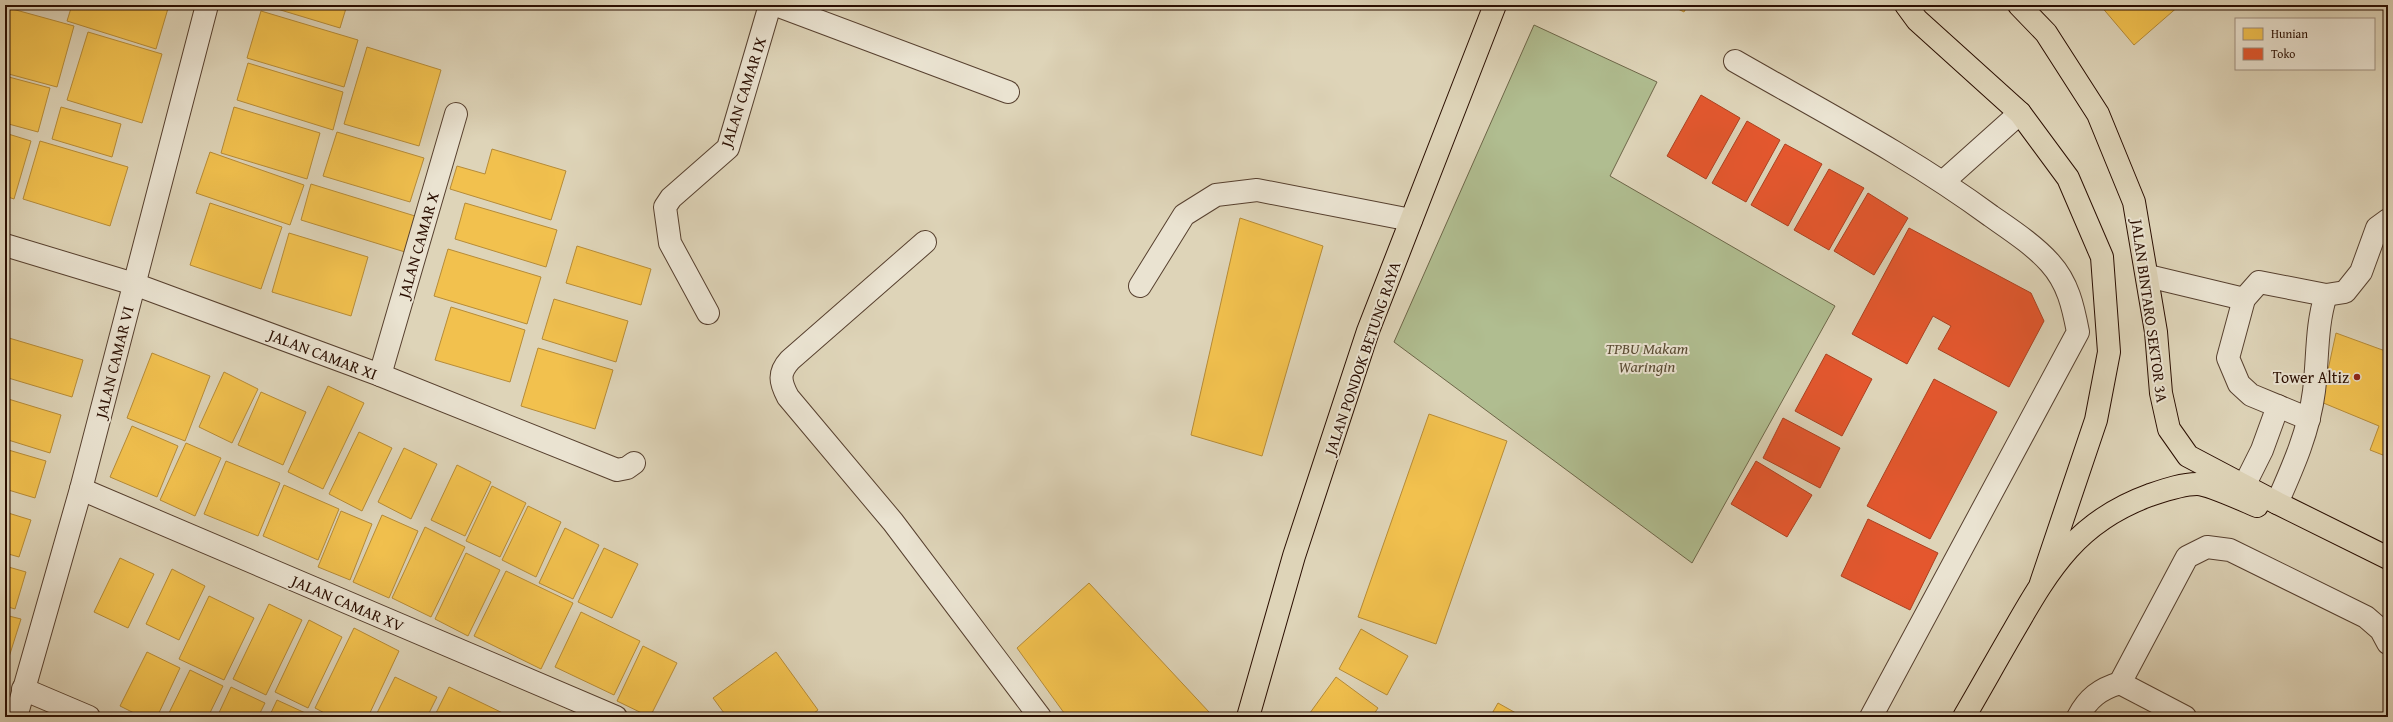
<svg xmlns="http://www.w3.org/2000/svg" width="2393" height="722" font-family="'Gentium Book Plus',serif">
<rect width="100%" height="100%" fill="#ded4b8"/>
<filter id="stains"><feTurbulence type="fractalNoise" baseFrequency=".005" numOctaves="4"/><feColorMatrix values="0 0 0 0 .2 0 0 0 0 .09 0 0 0 0 .02 0 0 0 .5 -.17"/></filter>
<radialGradient id="worn" r=".72"><stop offset=".6" stop-color="#630" stop-opacity="0"/><stop offset="1" stop-color="#630" stop-opacity=".3"/></radialGradient>
<path fill="#b0bd90" stroke="#6d6648" d="M1534,25L1657,82L1610,176L1835,306L1692,563L1394,342Z"/>
<g fill="#f2c14e" stroke="#b68b37">
<path d="M72,5H169L156,49L67,21Z"/>
<path d="M264,5H347L340,28Z"/>
<path d="M1670,5H1688L1684,12Z"/>
<path d="M2100,5H2180L2134,45Z"/>
<path d="M5,7L74,26L57,87L5,73Z"/>
<path d="M261,11L358,40L344,87L247,58Z"/>
<path d="M88,32L162,54L142,123L67,100Z"/>
<path d="M367,47L441,70L419,146L344,124Z"/>
<path d="M248,63L343,92L333,130L237,100Z"/>
<path d="M5,76L50,88L38,132L5,123Z"/>
<path d="M61,107L121,124L112,157L52,139Z"/>
<path d="M234,107L320,133L307,179L221,153Z"/>
<path d="M337,132L424,158L410,202L323,176Z"/>
<path d="M5,133L31,141L14,199L5,196Z"/>
<path d="M40,141L128,167L110,226L23,199Z"/>
<path d="M492,149L566,171L551,220L450,189L457,166L485,174Z"/>
<path d="M210,152L304,185L290,225L196,193Z"/>
<path d="M311,184L415,216L405,252L301,220Z"/>
<path d="M210,203L282,227L261,289L190,265Z"/>
<path d="M465,203L557,230L546,267L455,239Z"/>
<path d="M1240,218L1323,246L1262,456L1191,435Z"/>
<path d="M289,233L368,257L351,316L272,292Z"/>
<path d="M577,246L651,269L641,305L566,283Z"/>
<path d="M448,249L541,277L527,324L434,296Z"/>
<path d="M554,299L628,321L616,362L542,339Z"/>
<path d="M451,307L525,330L510,382L435,360Z"/>
<path d="M2336,333L2388,352V457L2370,450L2379,426L2321,402Z"/>
<path d="M9,338L83,360L72,397L5,377V351Z"/>
<path d="M538,348L613,370L595,429L521,406Z"/>
<path d="M152,353L210,376L185,441L127,418Z"/>
<path d="M224,372L258,389L232,443L199,427Z"/>
<path d="M328,386L364,403L323,489L288,472Z"/>
<path d="M261,392L306,412L283,465L238,445Z"/>
<path d="M5,398L61,415L50,453L5,439Z"/>
<path d="M1429,414L1507,441L1436,644L1358,617Z"/>
<path d="M132,426L178,446L157,497L110,477Z"/>
<path d="M359,432L392,448L362,511L329,494Z"/>
<path d="M186,443L221,458L195,516L160,500Z"/>
<path d="M404,448L437,464L411,519L378,502Z"/>
<path d="M5,449L46,461L35,498L5,489Z"/>
<path d="M226,461L280,483L258,536L204,514Z"/>
<path d="M457,465L491,482L465,536L431,520Z"/>
<path d="M284,485L339,509L318,560L263,536Z"/>
<path d="M492,486L526,503L500,557L466,541Z"/>
<path d="M528,506L561,522L536,577L502,560Z"/>
<path d="M341,511L372,524L350,580L318,567Z"/>
<path d="M5,512L31,520L19,557L5,553Z"/>
<path d="M382,515L418,531L389,598L353,582Z"/>
<path d="M425,527L465,547L431,617L392,598Z"/>
<path d="M565,528L599,545L573,599L539,583Z"/>
<path d="M604,548L638,564L612,618L578,602Z"/>
<path d="M466,553L500,570L468,636L435,619Z"/>
<path d="M120,558L154,574L128,628L94,612Z"/>
<path d="M5,566L26,572L15,609L5,606Z"/>
<path d="M172,569L205,586L179,640L146,624Z"/>
<path d="M506,571L573,603L541,669L474,636Z"/>
<path d="M1089,583L1209,712L1204,717H1067L1017,648Z"/>
<path d="M209,596L254,618L224,680L179,659Z"/>
<path d="M269,604L302,620L266,695L233,679Z"/>
<path d="M581,612L640,641L614,695L555,667Z"/>
<path d="M5,615L21,619L9,657L5,655Z"/>
<path d="M309,620L342,637L308,708L275,692Z"/>
<path d="M354,628L399,651L368,717H332L315,708Z"/>
<path d="M1361,629L1408,656L1387,695L1339,669Z"/>
<path d="M643,646L677,663L650,717L617,701Z"/>
<path d="M147,652L180,668L157,717H142L120,706Z"/>
<path d="M776,652L818,710L809,717H727L713,698Z"/>
<path d="M190,670L223,686L208,717H167Z"/>
<path d="M395,677L437,697L427,717H375Z"/>
<path d="M1336,677L1378,708L1372,717H1307Z"/>
<path d="M231,687L265,703L258,717H217Z"/>
<path d="M449,687L511,717H434Z"/>
<path d="M277,700L314,717H269Z"/>
<path d="M1498,703L1523,717H1490Z"/>
</g>
<g fill="#e4572e" stroke="#ac4120">
<path d="M1701,95L1740,118L1706,179L1667,156Z"/>
<path d="M1747,121L1780,140L1746,202L1712,183Z"/>
<path d="M1785,144L1822,164L1788,226L1751,205Z"/>
<path d="M1829,169L1864,188L1829,250L1794,230Z"/>
<path d="M1868,193L1908,218L1874,275L1834,251Z"/>
<path d="M1909,228L2031,293L2044,321L2009,387L1938,349L1951,326L1933,316L1907,364L1852,334Z"/>
<path d="M1826,354L1872,379L1842,436L1795,411Z"/>
<path d="M1934,379L1997,412L1930,539L1867,506Z"/>
<path d="M1783,418L1840,448L1820,488L1763,458Z"/>
<path d="M1756,461L1812,495L1787,537L1731,504Z"/>
<path d="M1868,519L1938,553L1910,610L1841,576Z"/>
</g>
<g fill="none" stroke-linecap="round" stroke-linejoin="round">
<g stroke="#57402f" stroke-width="24">
<g id="minor">
<path d="M776,5L1008,92"/>
<path d="M1735,61C1822,111 1911,157 1991,216C2011,230 2034,245 2050,263C2068,283 2073,306 2078,332L1871,717"/>
<path d="M1944,181L2020,113"/>
<path d="M925,242L790,360C778,373 780,382 788,397L893,522L1040,717"/>
<path d="M5,245L134,284L380,375L617,470L627,468L634,463"/>
<path d="M2148,276L2244,299"/>
<path d="M1140,286L1184,215L1216,195L1257,190L1411,220"/>
<path d="M708,313L670,243L665,207L671,198L728,148L770,5"/>
<path d="M380,375L456,114"/>
<path d="M2309,419L2251,395L2239,384L2228,358L2244,299L2259,282L2326,295L2345,292L2361,272L2377,228L2388,220"/>
<path d="M2244,486L2262,450L2278,406"/>
<path d="M81,489L616,717"/>
<path d="M2277,503C2293,467 2309,431 2314,391C2318,359 2316,325 2326,295"/>
<path d="M2120,683L2187,557L2207,547L2230,550L2366,617L2381,630L2388,643"/>
<path d="M23,689L89,717"/>
<path d="M16,717L81,489L207,5"/>
<path d="M2078,717C2088,698 2100,689 2120,683L2185,717"/>
</g>
</g>
<g stroke="#2a0e01" stroke-width="24">
<g id="major">
<path d="M1906,5L1917,20L2020,113L2068,178L2102,257L2109,352L2096,420L2041,583"/>
<path d="M2019,5L2046,33L2098,114L2134,202L2156,332L2161,393L2169,429L2188,456L2277,503L2388,558"/>
<path d="M1248,717L1294,556L1368,331L1495,5"/>
<path d="M1964,717C1981,688 1997,659 2014,630C2050,567 2078,521 2150,495C2165,490 2182,484 2197,484C2208,484 2245,501 2257,506"/>
</g>
</g>
<use href="#minor" stroke="#eae3d1" stroke-width="22"/>
<use href="#major" stroke="#ded4b8" stroke-width="22"/>
</g>
<circle fill="#8f2418" stroke="#eae3d1" stroke-width="1.5" cx="2357" cy="377" r="4"/>
<g text-anchor="middle" dominant-baseline="central" stroke-width="4" stroke-linejoin="round" paint-order="stroke">
<g font-size="16" fill="#2a0e01" stroke="#eae3d1">
<text transform="translate(743 92) rotate(-72)">JALAN CAMAR IX</text>
<text transform="translate(418 245) rotate(-74)">JALAN CAMAR X</text>
<text transform="translate(2150 311) rotate(82)">JALAN BINTARO SEKTOR 3A</text>
<text transform="translate(323 354) rotate(21)">JALAN CAMAR XI</text>
<text transform="translate(1362 358) rotate(-71)">JALAN PONDOK BETUNG RAYA</text>
<text transform="translate(114 362) rotate(-76)">JALAN CAMAR VI</text>
<text transform="translate(348 603) rotate(23)">JALAN CAMAR XV</text>
</g>
<g font-size="16" font-style="italic" fill="#594b33" stroke="#eae3d1">
<text x="1647" y="348">TPBU Makam<tspan x="1647" dy="18">Waringin</tspan></text>
</g>
<g font-size="16" fill="#2a0e01" stroke="#eae3d1" text-anchor="end">
<text x="2349" y="377">Tower Altiz</text>
</g>
</g>
<rect width="2393" height="722" fill="none" stroke="#ded4b8" stroke-width="20"/>
<rect x="6" y="6" width="2381" height="710" fill="none" stroke="#2a0e01" stroke-width="2"/>
<rect x="10" y="10" width="2373" height="702" fill="none" stroke="#2a0e01"/>
<rect x="2235" y="18" width="140" height="52" fill="#eae3d1" stroke="#9d8e7e"/>
<rect x="2243" y="28" width="20" height="12" fill="#f2c14e" stroke="#9d8e7e"/>
<text x="2271" y="38" font-size="12" fill="#2a0e01">Hunian</text>
<rect x="2243" y="48" width="20" height="12" fill="#e4572e" stroke="#9d8e7e"/>
<text x="2271" y="58" font-size="12" fill="#2a0e01">Toko</text>
<rect width="100%" height="100%" filter="url(#stains)"/>
<rect width="100%" height="100%" fill="url(#worn)"/>
</svg>
